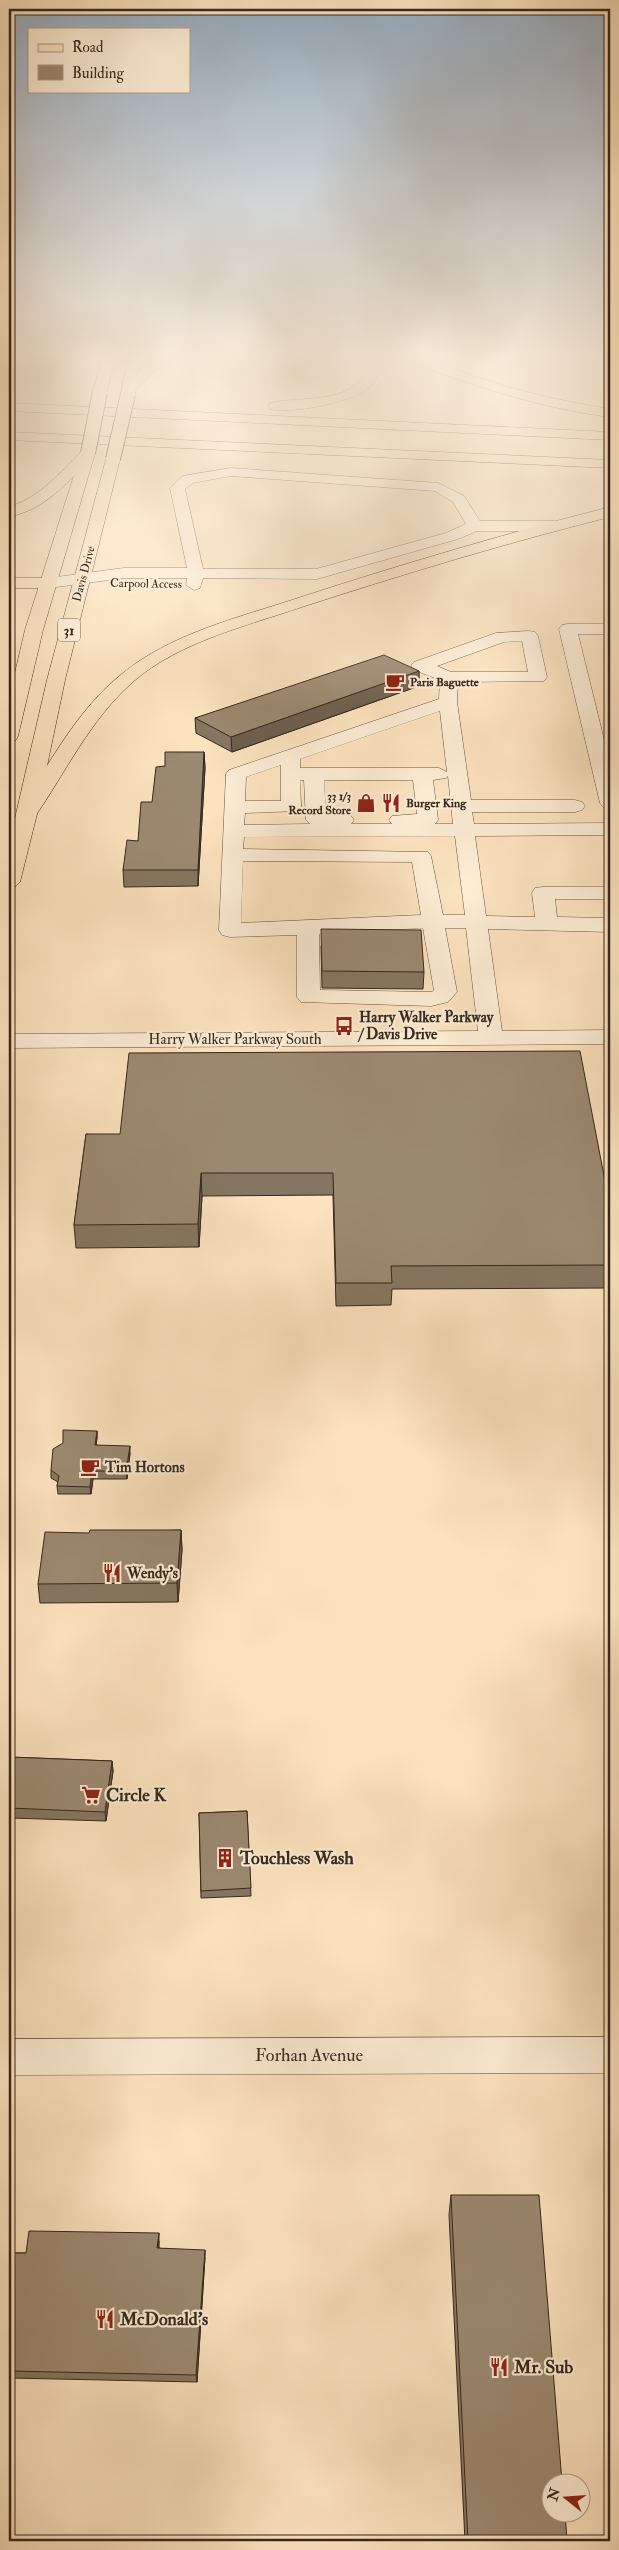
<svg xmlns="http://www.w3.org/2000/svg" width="619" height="2550" font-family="'IM FELL Double Pica',serif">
<rect width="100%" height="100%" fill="#fce3bf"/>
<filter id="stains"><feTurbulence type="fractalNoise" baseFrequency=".004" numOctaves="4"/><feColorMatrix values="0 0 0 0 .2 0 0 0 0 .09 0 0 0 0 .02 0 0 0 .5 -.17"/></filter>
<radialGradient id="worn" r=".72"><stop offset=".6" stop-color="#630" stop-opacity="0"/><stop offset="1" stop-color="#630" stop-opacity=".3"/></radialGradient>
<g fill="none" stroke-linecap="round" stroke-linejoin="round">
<g stroke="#675746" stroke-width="1">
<g id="minor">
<path d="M231,468L438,483L464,496L480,521H555L563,526L555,531H477L458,539L317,579L203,578L200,588L194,590L186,585L187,578H124L49,588L41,583L49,578L124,568H187L170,488L183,476ZM231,476L435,491L453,502L466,524L446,533L316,569H203L185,489L193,483Z"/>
<path d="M568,624H610V634H578L610,764V809L603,807L600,803L559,629L562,625Z"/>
<path d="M529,631L535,632L538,636L547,677L544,681L458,682L457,702L471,800H575L582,802L585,806L582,810L575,812H472L474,824L610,823V835L475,836L486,916L535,917L532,893L535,888L543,887H610V899H555L557,917L610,918V932L488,929L502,1031L610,1030V1044L9,1048V1034L478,1031L466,928H445L457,992L448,1002L431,1006L301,1002L297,997V935L230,937L222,935L219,930L226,774L229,770L439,699L440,680L414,670L411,666L414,662L496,633ZM522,641L528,672H451L437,666L504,642ZM440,711L447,772L439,768H300V759ZM281,765V801H245L246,777ZM448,776L453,824H435L438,820L433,780L446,778ZM300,780H304L306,820L310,824L244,825L245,813L298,811L301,807ZM324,780H413L417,814L392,816L389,820L392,824H351L354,820L351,816L326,814ZM455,836L465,915H443L431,856L428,852L243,849L244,837ZM243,861L412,862L421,915L241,923ZM423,928L434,990L432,992L320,990L319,934Z"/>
<path d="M610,2037V2073L9,2075V2039Z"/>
</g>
</g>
<g stroke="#35281d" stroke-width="1">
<g id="major">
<path d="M104,352H116L107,392L100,396L93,392Z"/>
<path d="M129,352H141L135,394L128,398L121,394Z"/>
<path d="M88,449L95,453L43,630L18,736L16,740L9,742V698L25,630L81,453Z"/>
<path d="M113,455L120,459L65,680L37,814L20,882L16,886L9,888V844L47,680L106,459Z"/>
</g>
</g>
<g stroke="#35281d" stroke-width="1">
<g id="highway">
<path d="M165,352H180L158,368L135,391H125L123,388L125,385L148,362Z"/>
<path d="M344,352C361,352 370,355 380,369C377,378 373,385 365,391C347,403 291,414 270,409L268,406L270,403C301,396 352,405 367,370Z"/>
<path d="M392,352C423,352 453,370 483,379C525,393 567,402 610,409V417C547,409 486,390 426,368C416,364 398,360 392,352Z"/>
<path d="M9,403L610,432V440L9,411Z"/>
<path d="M9,432L610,460V468L9,440Z"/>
<path d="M88,449L93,450L95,453L93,456C66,483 48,508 9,517V507C42,496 58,474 83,450Z"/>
<path d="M610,507V517C506,543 404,574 302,607C246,626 179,642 134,681C90,719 66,772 34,818H20L17,814C48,766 77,709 123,673C171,634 237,618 295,599C399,565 504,534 610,507Z"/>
<path d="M9,578H49L57,583L49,588H9Z"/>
</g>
</g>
<use href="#minor" fill="#fdedd5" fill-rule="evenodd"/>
<use href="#major" fill="#fce3bf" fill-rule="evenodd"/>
<use href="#highway" fill="#fce3bf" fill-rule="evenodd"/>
<g stroke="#35281d" stroke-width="16" stroke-linecap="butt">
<g id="major-bridge">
<path d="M88,453L100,392"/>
<path d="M113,459L128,394"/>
</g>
</g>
<use href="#major-bridge" stroke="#fce3bf" stroke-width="14"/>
</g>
<g fill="#867661" stroke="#35281d">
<path d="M419,671V686L232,752L196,733L195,718Z"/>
<path d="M204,752L205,768L198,886L124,887L123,870L138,841L165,766Z"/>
<path d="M321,946L424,972L423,989L322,988Z"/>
<path d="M86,1134L610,1207V1288L392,1289L391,1305L336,1306L333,1195L202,1196L199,1247L76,1248L74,1225Z"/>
<path d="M97,1431V1438L96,1445L130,1453L127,1479H93L91,1494H58L57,1486L58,1482L51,1478V1470Z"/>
<path d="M181,1530L182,1550L178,1602L40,1603L38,1584L89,1533Z"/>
<path d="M9,1757L112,1761L113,1771L106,1821L9,1818Z"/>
<path d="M247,1811L251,1896L201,1898L199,1813Z"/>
<path d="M451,2195L567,2541H465L449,2215Z"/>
<path d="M159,2241V2248L205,2257L197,2382L9,2378V2253H26Z"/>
</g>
<g fill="#6d604f" stroke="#35281d">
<path d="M419,671V686L232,752L231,737Z"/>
<path d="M204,752L205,768L198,886V870Z"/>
<path d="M201,1173L202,1196L199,1247L198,1224Z"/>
<path d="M97,1431V1438L95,1453V1445Z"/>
<path d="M130,1446V1453L127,1479L126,1471Z"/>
<path d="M92,1471L93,1479L91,1494L90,1487Z"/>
<path d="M181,1530L182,1550L178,1602L177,1583Z"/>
<path d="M112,1761L113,1771L106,1821L105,1812Z"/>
<path d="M159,2233V2241L158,2255L157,2248Z"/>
<path d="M205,2250V2257L197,2382L196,2375Z"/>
</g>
<g fill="#9c8971" stroke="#35281d">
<path d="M384,655L419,671L231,737L195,718Z"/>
<path d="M165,752H204L198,870H123L127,840L138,841L141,802H152L156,767L165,766Z"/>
<path d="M321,929L421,930L424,972L322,971Z"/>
<path d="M580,1051L610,1207V1265L391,1266L392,1283H336L333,1173H201L198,1224L74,1225L86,1134H120L129,1053Z"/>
<path d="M63,1430L97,1431L95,1445L130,1446L126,1471H92L90,1487L57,1486L59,1476L51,1470L53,1449L63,1443Z"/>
<path d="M90,1530H181L177,1583L38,1584L45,1532L89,1533Z"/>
<path d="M9,1757L112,1761L105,1812L9,1808Z"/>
<path d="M247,1811L251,1888L201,1891L199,1813Z"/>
<path d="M451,2195H539L562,2482H552V2512H565L567,2541H468Z"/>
<path d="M29,2231L159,2233L157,2248L205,2250L196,2375L9,2371V2253H26Z"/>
</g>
<linearGradient id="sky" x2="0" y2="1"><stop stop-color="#95adc2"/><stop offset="0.5" stop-color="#fef2e2"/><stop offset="1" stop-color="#fef2e2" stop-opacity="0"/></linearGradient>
<rect width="619" height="709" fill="url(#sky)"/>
<defs>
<g id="cafe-bare" transform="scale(1.5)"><path d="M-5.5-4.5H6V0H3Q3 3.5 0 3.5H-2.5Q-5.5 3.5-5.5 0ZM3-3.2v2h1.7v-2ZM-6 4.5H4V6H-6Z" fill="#8f2418" stroke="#fdedd5" stroke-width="2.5" paint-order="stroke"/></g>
<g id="shop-bare" transform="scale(1.5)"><path d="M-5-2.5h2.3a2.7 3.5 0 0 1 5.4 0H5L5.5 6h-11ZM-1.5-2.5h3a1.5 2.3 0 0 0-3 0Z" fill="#8f2418" stroke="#fdedd5" stroke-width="2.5" paint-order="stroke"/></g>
<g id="restaurant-bare" transform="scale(1.5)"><path d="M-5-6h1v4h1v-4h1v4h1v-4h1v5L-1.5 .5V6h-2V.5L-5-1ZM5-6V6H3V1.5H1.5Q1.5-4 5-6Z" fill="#8f2418" stroke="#fdedd5" stroke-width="2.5" paint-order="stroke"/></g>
<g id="bus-bare" transform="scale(1.5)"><path d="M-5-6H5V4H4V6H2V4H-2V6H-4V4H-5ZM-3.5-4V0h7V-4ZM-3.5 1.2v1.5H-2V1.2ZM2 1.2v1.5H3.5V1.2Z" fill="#8f2418" stroke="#fdedd5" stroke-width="2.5" paint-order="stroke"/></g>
<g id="supermarket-bare" transform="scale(1.5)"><path d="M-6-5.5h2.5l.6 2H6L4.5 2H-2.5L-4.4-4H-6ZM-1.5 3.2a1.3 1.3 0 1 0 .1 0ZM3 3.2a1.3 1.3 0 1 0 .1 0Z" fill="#8f2418" stroke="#fdedd5" stroke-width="2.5" paint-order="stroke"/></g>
<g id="building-bare" transform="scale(1.5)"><path d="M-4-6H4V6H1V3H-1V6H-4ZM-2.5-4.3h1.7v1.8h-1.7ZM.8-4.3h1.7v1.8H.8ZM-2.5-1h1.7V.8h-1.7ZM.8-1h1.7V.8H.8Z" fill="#8f2418" stroke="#fdedd5" stroke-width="2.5" paint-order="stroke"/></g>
</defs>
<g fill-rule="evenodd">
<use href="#cafe-bare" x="395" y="682"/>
<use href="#shop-bare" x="366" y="803"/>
<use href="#restaurant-bare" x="391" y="803"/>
<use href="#bus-bare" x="344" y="1026"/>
<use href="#cafe-bare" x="90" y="1467"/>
<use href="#restaurant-bare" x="112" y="1573"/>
<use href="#supermarket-bare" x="91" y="1795"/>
<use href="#building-bare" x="225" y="1858"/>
<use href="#restaurant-bare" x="105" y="2319"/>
<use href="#restaurant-bare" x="499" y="2367"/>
</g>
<g text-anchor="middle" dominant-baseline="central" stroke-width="4.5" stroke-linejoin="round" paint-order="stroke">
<g font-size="12" fill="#35281d" stroke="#fdedd5">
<text transform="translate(84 574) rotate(-75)">Davis Drive</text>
<text transform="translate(146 584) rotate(1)">Carpool Access</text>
</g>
<g font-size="12" font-weight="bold" fill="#35281d" stroke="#fdedd5" text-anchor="start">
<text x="410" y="682">Paris Baguette</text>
<text x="351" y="796" text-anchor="end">33 1/3<tspan x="351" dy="14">Record Store</tspan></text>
<text x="406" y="803">Burger King</text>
</g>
<rect fill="#fdedd5" stroke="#716354" stroke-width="1" x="58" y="618.5" width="22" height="23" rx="4"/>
<g font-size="14" font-weight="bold" fill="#35281d">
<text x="69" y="630">31</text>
</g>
<g font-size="15" font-weight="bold" fill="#35281d" stroke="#fdedd5" text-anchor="start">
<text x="359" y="1017">Harry Walker Parkway<tspan x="359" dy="17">/ Davis Drive</tspan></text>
<text x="105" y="1467">Tim Hortons</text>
<text x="127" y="1573">Wendy's</text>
</g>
<g font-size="15" fill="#35281d" stroke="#fdedd5">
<text x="235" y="1039">Harry Walker Parkway South</text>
</g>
<g font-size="18" font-weight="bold" fill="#35281d" stroke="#fdedd5" text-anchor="start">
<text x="106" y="1795">Circle K</text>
<text x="240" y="1858">Touchless Wash</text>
<text x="120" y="2319">McDonald's</text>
<text x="514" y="2367">Mr. Sub</text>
</g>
<g font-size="18" fill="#35281d" stroke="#fdedd5">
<text x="309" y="2055">Forhan Avenue</text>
</g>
</g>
<rect width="619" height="2550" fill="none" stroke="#fce3bf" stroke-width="30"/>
<rect x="10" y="10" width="599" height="2530" fill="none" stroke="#35281d" stroke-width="2.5"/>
<rect x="15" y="15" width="589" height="2520" fill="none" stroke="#35281d"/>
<rect x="28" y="28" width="162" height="65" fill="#fdedd5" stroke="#ad9e8b"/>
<rect x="38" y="44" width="25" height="8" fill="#fce3bf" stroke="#ad9e8b"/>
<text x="72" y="52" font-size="15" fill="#35281d">Road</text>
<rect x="38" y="65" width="25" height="15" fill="#9c8971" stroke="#ad9e8b"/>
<text x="72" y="78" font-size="15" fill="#35281d">Building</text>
<g transform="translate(566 2498) rotate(287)"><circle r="24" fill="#fdedd5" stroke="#ad9e8b"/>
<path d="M0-4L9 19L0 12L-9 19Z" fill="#8f2418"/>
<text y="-8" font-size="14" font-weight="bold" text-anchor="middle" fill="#35281d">N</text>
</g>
<rect width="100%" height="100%" filter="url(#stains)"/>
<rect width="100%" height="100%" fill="url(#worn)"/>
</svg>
